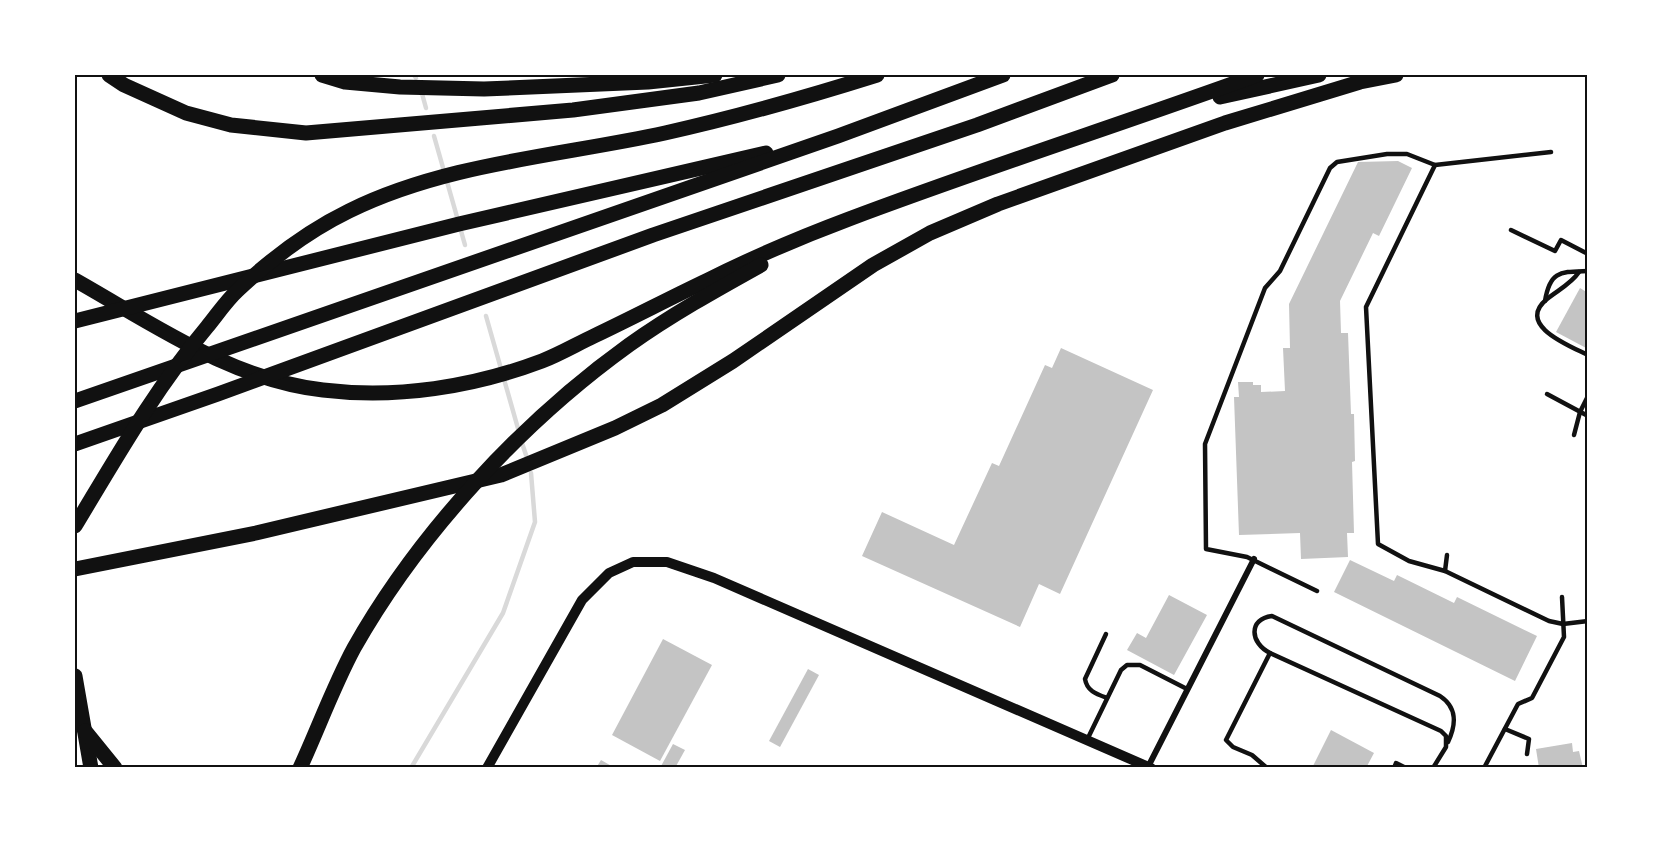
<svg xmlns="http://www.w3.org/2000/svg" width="1663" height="843" font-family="'Titillium Web',sans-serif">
<rect width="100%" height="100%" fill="#fff"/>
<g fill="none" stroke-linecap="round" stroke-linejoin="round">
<g stroke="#d9d9d9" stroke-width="4.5">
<path d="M414,75L416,78"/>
<path d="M421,90L426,108"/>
<path d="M434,136L465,245"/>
<path d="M486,316L519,432"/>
<path d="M521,440L526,455"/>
<path d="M411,768L503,613L535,522L531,473"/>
</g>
</g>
<g fill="#c4c4c4">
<path d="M1398,161L1412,168L1379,236L1373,233L1340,301L1341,333H1348L1351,414H1354L1355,461L1352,462L1354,533H1347L1348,557L1301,559L1300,533L1239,535L1234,397H1239L1238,382H1253V385H1261V392L1285,391L1283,348H1290L1289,304L1358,162Z"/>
<path d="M1580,288L1588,293V349L1556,332Z"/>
<path d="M1061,348L1153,390L1060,594L1039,584L1020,627L862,556L882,512L954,545L992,463L999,466L1045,365L1052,368Z"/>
<path d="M1350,560L1394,581L1397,575L1454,603L1457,597L1537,636L1515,681L1334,592Z"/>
<path d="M1169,595L1207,615L1174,675L1127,650L1137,633L1146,638Z"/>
<path d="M663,639L712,665L660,761L612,735Z"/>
<path d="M808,669L819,675L780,747L769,741Z"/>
<path d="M1331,730L1374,753L1366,768H1312Z"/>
<path d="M1572,743L1573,752L1579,751L1583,768H1539L1536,749Z"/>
<path d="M673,744L685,750L675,768H660Z"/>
<path d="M601,760L615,768H596Z"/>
</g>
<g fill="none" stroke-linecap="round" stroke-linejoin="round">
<g stroke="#111" stroke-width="4.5">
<path d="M1435,165L1366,307L1378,544L1409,561L1445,571L1549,621L1563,624L1588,621"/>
<path d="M1511,230L1555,251L1561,240L1588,254"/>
<path d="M1579,272C1571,284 1558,290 1547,299C1515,325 1570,346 1588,355"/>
<path d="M1545,301C1550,270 1561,272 1588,271"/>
<path d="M1547,394L1588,416"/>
<path d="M1574,435L1580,412L1588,396"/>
<path d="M1445,571L1447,555"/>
<path d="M1317,591L1247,557L1206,549L1205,444L1265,288L1280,271L1330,168L1337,162L1387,154H1407L1435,165L1551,152"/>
<path d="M1106,634L1085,679C1087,691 1096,694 1107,698"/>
<path d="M1270,653C1250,643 1248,619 1272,616L1440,696C1458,708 1456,725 1448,742"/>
<path d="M1505,729L1529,739L1527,754"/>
<path d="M1087,740L1121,670L1127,665H1140L1187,689"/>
<path d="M1267,768L1252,755L1233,747L1226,740L1270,653L1441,731L1446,736V747L1433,768"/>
<path d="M1394,768L1396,763L1406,768"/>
<path d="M1484,768L1518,704L1532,698L1564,637L1562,597"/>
</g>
<path stroke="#111" stroke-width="6" d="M1148,767L1254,559"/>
<path stroke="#111" stroke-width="10" d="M487,768L582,600L609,573L633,562H667L714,578L1151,768"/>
<g stroke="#111" stroke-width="15">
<path d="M109,75L124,85L186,113L231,125L306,133L573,110L699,93L778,75"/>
<path d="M322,75L345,82L400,87L484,89L648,82L715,75"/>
<path d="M1220,97L1319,75"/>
<path d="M75,280C153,324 232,380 323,390C397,399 473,387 542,361C560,354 577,344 594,336C632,318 670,298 708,280C754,257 801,237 849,219C984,168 1122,124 1257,75"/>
<path d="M75,321L459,224L766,153"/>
<path d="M75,401L838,136L1003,75"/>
<path d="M75,444L218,394L653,235L977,125L1112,75"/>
<path d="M75,526C116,458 155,389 207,327C217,315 226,301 238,290C271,259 308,231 349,211C446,163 560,156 665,133C737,117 807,97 877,75"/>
<path d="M75,569L256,533L501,475L615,428L662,405L733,361L873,265L930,233L998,204L1225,123L1360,82L1396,75"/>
<path d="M75,676L91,768"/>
<path d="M85,731L115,768"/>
<path d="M300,768C318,729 334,685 354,648C419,533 522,422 629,345C671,315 716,290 761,265"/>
</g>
</g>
<rect width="1663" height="843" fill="none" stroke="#ffffff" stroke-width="153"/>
<rect x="76" y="76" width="1510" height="690" fill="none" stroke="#111" stroke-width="2"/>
</svg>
